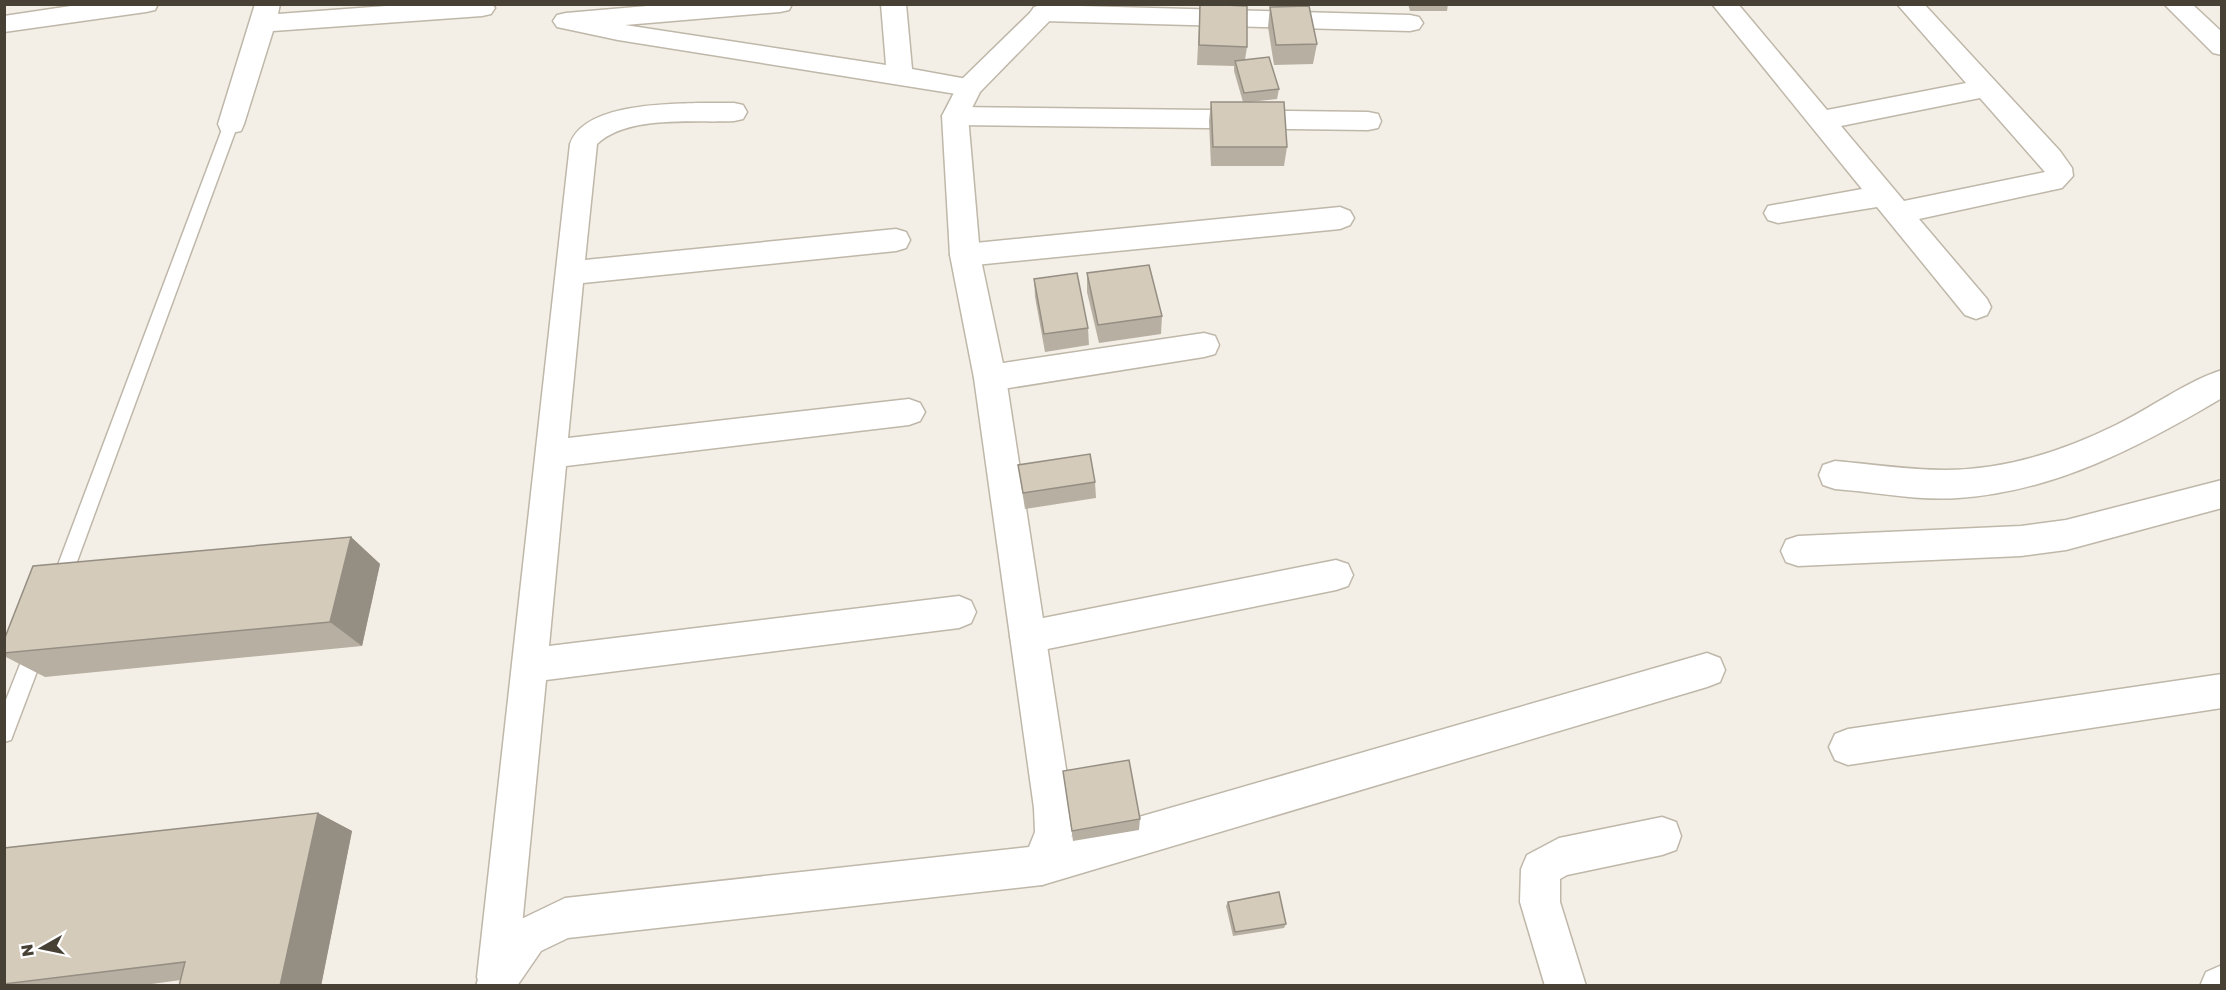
<svg xmlns="http://www.w3.org/2000/svg" width="2226" height="990" font-family="'Golos Text',sans-serif">
<rect width="100%" height="100%" fill="#f3efe6"/>
<g fill="none" stroke-linecap="round" stroke-linejoin="round">
<g stroke="#bfb7a9" stroke-width="3">
<g id="service">
<path d="M231,119L238,124L68,586L66,592L59,594L52,592L50,586L224,124Z"/>
<path d="M37,636L44,639L47,645L11,740L4,742V705L30,639Z"/>
</g>
</g>
<g stroke="#bfb7a9" stroke-width="3">
<g id="minor">
<path d="M84,4H158L155,10L146,12L4,32V16Z"/>
<path d="M255,4H280L278,14L413,4H492L495,8L491,14L482,16L273,31L244,124L241,131L231,133L221,131L218,124Z"/>
<path d="M670,4H792L789,10L780,12L625,25L886,65L881,4H906L912,69L978,81L982,87L978,93L969,96L618,40L557,27L553,21L557,15L566,13Z"/>
<path d="M1712,4H1738L1827,110L1966,83L1897,4H1924L2060,151L2072,168L2073,176L2062,188L1919,219L1987,299L1991,307L1987,315L1976,319L1965,315L1877,207L1778,223L1768,220L1764,213L1768,206L1862,189ZM1980,98L2045,172L1904,201L1841,126Z"/>
<path d="M2164,4H2192L2222,32V55L2213,53Z"/>
<path d="M1043,5L1410,15L1419,17L1423,23L1419,29L1410,31L1043,21L1034,19L1030,13L1034,7Z"/>
<path d="M699,103H734L743,105L747,112L743,119L734,121C694,123 628,115 597,144L585,260L896,229L906,232L910,240L906,248L896,251L583,283L568,438L909,399L920,403L925,412L920,421L909,425L566,466L549,646L959,596L971,601L976,612L971,623L959,628L546,680L517,977L514,986H480L477,977L570,144C584,104 664,104 699,103Z"/>
<path d="M955,107L1368,112L1378,114L1381,121L1378,128L1368,130L955,125L946,123L942,116L946,109Z"/>
<path d="M1340,207L1350,211L1354,218L1350,225L1340,229L965,266L955,263L950,255L955,247L965,244Z"/>
<path d="M1204,333L1215,336L1219,345L1215,354L1204,357L990,391L979,387L974,378L979,369L990,365Z"/>
<path d="M2222,370V398C2141,446 2054,492 1958,498C1917,501 1876,492 1835,489L1823,485L1819,475L1823,465L1835,461C1871,464 1908,470 1945,470C2005,470 2063,451 2116,425C2151,408 2185,382 2222,370Z"/>
<path d="M2222,480V508L2066,550L2021,556L1798,566L1786,562L1781,551L1786,540L1798,536L2021,526L2066,520Z"/>
<path d="M1336,560L1348,564L1353,575L1348,586L1336,590L1028,653L1016,648L1010,637L1016,626L1028,621Z"/>
<path d="M1707,653L1720,658L1725,670L1720,682L1707,687L1042,885L1028,879L1022,865L1028,851L1042,845Z"/>
<path d="M2222,674V708L1848,765L1835,760L1829,747L1835,734L1848,729Z"/>
<path d="M1662,817L1676,822L1681,836L1676,850L1662,855L1567,875L1560,879V902L1586,986H1545L1520,902L1521,869L1527,855L1559,838Z"/>
<path d="M2222,965V986H2200L2206,972Z"/>
</g>
</g>
<g stroke="#bfb7a9" stroke-width="3">
<path id="tertiary" d="M1039,4H1066L980,92L968,116L980,255L1006,378L1072,808L1073,832L1056,879L1042,885L568,938L541,951L517,986H476L483,963L513,923L565,898L1029,847L1035,832L1034,808L974,378L950,255L942,116L960,81Z"/>
</g>
<use href="#service" fill="#fff" fill-rule="evenodd"/>
<use href="#minor" fill="#fff" fill-rule="evenodd"/>
<use href="#tertiary" fill="#fff" fill-rule="evenodd"/>
</g>
<g fill="#b7afa1">
<path d="M1200,4L1247,47L1245,60L1279,89L1277,99L1250,102L1287,147L1284,166H1211L1209,121L1211,102H1243L1234,71V66L1197,65Z"/>
<path d="M1408,4H1448L1447,11H1410Z"/>
<path d="M1270,7L1317,44L1313,64L1274,65L1268,27Z"/>
<path d="M1087,273L1162,316L1161,334L1099,343L1087,292Z"/>
<path d="M1034,279L1088,328L1089,345L1045,352L1035,297Z"/>
<path d="M1018,465L1095,482L1096,498L1025,509Z"/>
<path d="M351,537L380,564L362,646L45,677L4,656V640Z"/>
<path d="M1063,771L1140,819L1139,830L1073,841Z"/>
<path d="M318,813L352,831L321,986H179L181,980L137,986H4V848Z"/>
<path d="M1228,902L1286,924L1284,928L1233,936L1226,906Z"/>
</g>
<g fill="#958e83">
<path d="M351,537L380,564L362,646L330,622Z"/>
<path d="M318,813L352,831L321,986H280Z"/>
</g>
<g fill="#d5cbbb" stroke="#958e83" stroke-width="1.5">
<path d="M1200,4L1247,6V47L1199,45Z"/>
<path d="M1309,6L1317,44L1276,45L1270,7Z"/>
<path d="M1269,57L1279,89L1244,93L1235,61Z"/>
<path d="M1211,102H1284L1287,147H1213Z"/>
<path d="M1149,265L1162,316L1098,325L1087,273Z"/>
<path d="M1077,273L1088,328L1044,334L1034,279Z"/>
<path d="M1090,454L1095,482L1023,493L1018,465Z"/>
<path d="M351,537L330,622L4,653V640L33,566Z"/>
<path d="M1129,760L1140,819L1072,831L1063,771Z"/>
<path d="M318,813L280,986H179L185,962L4,984V848Z"/>
<path d="M1279,892L1286,924L1235,932L1228,902Z"/>
</g>
<rect width="2226" height="990" fill="none" stroke="#464035" stroke-width="12"/>
<g transform="translate(42 948) rotate(261)" stroke="#ffffff" stroke-width="4.5" paint-order="stroke">
<path d="M0-4.5L10 22L0 15L-10 22Z" fill="#464035"/>
<text y="-9" font-size="16" font-weight="bold" text-anchor="middle" fill="#464035">N</text>
</g>
</svg>
